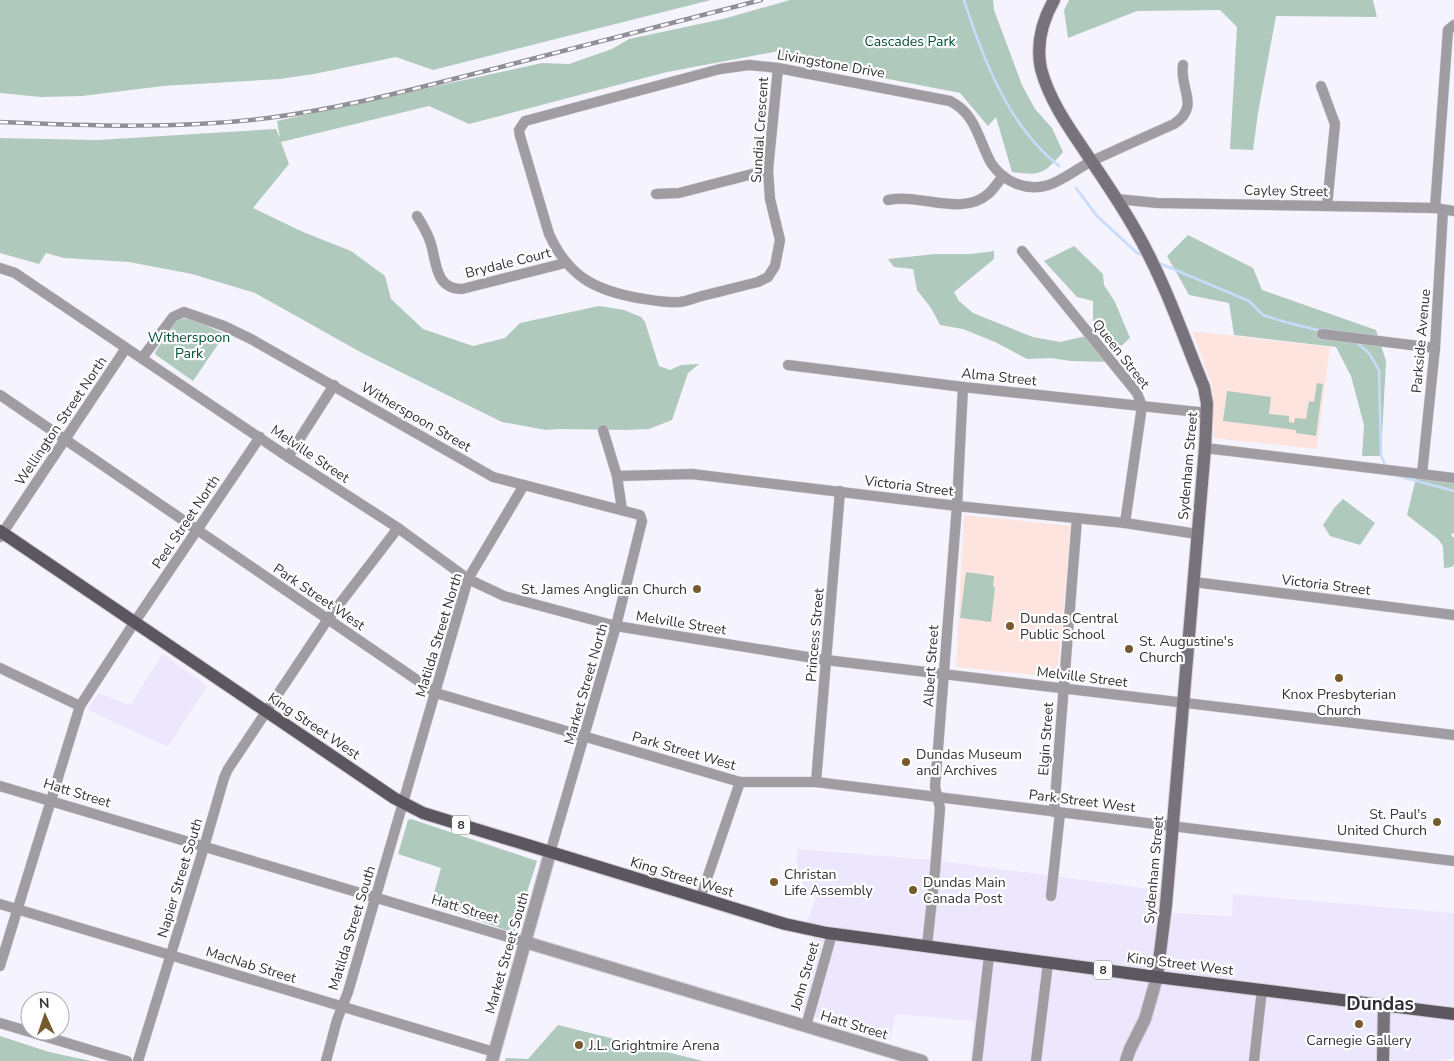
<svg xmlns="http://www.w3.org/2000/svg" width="1454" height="1061" font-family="'Nunito Sans',sans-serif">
<rect width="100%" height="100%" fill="#f5f3fe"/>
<g fill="#ece7fd">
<path d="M163,654L207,686L168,747L88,710L99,693L130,705Z"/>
<path d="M797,849L933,860L1157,890L1173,913L1232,916L1233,894L1454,913V1057L1444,1061H970L974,1021L896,1014L890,1040L800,1013L816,945L807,921L816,899L797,876Z"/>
</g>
<g fill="#fee4df">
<path d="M1192,331L1330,347L1317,449L1214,438L1212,385Z"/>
<path d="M964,515L1071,526L1057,677L956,667Z"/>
</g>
<g fill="#b0c9bd">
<path d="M0,0H711L433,70L396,57L314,74L280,79L163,86L82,96L41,97L0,93Z"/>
<path d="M790,0H993L994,10L1022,85L1035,109L1052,128L1063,152C1044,174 1041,176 1012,172L996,117L988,126L960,93L781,58L779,51L667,72L469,124L429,106L281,142L289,164L253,208L303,232L351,251L385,276L391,299L423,329L473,346L505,338L520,323L599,306L624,310L641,317L645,322L659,366L670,370L681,365L699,364L688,373L672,420L649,429L625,430L558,429L546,430L502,422L364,354L255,293L192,274L129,262L64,258L46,253L39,264L0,253V138L98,140L276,129L280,138L277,121L542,63L569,64L612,49L629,39L723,19Z"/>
<path d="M1069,0H1373L1377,17L1276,16L1258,113L1253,150L1230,149L1237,27L1220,10L1137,11L1068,38L1064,10Z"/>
<path d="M1188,235L1253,268L1262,290L1376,330L1386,361L1381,456H1362L1364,425L1351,376L1336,347L1234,335L1229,303L1189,295L1167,256Z"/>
<path d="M1074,246L1103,274L1104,285L1115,302L1130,338L1120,347L1093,323V301L1077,297L1044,261Z"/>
<path d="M994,251V259L954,292L959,301L973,313L1033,337L1060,342L1086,336L1112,362L1071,361L1051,358L1027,359L995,342L963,329L940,325L931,308L917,290L913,269L894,267L888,259L935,254H971Z"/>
<path d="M189,318L225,334L193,381L156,355L155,353L157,349L177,320Z"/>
<path d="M1317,383L1323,384L1316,436L1296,433V430L1223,421L1227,391L1271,397L1269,414L1289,416V422L1294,423L1295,418L1306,419L1309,401L1314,402Z"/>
<path d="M1417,474L1454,483V532L1451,535L1454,538V564L1452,567L1444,568L1443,546L1438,539L1407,515Z"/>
<path d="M1343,499L1375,523L1360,545L1330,536L1323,525L1335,507Z"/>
<path d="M966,572L994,576L993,587H995L991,622L960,618Z"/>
<path d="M411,819L537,861L514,933L431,904L441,868L398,854L408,820Z"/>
<path d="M558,1025L703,1061H505L506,1058L528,1059Z"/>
<path d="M0,1036L49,1052L91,1061H0Z"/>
</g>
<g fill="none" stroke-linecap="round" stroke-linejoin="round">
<g stroke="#c7dcfd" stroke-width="2.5">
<path d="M964,0C983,59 1009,127 1059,166"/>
<path d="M1076,188L1097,216L1136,252L1141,255"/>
<path d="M1159,263L1249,301L1263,315L1285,322L1322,331"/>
<path d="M1357,343L1369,353L1379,370L1381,456L1385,464"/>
<path d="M1398,476L1454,491"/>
</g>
<g stroke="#d2d0da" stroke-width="11">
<g id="minor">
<path d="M778,68L768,170L770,199L780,240L775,266L768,277L758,282C741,286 723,291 706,295C697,297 688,301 680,302C665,303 652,300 638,298C594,290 568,276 549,234L520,136L519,130L525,121L720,69L749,65L778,68L950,101C976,114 978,139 991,163C997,172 1007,180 1017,184C1049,196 1067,173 1094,160C1120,148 1147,136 1174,124C1201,106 1179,89 1183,65"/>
<path d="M1321,86L1335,124L1327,206"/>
<path d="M656,194L679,193L768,170"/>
<path d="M1117,199L1157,203L1435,208L1454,211"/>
<path d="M888,200C920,193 962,217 988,194C994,189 998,182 1003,176"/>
<path d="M1435,208L1448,30L1454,25"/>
<path d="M417,216C422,224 427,232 430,241C437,261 434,289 462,289L565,263"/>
<path d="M1022,251L1137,393L1142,406L1125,523"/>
<path d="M0,268L15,273L288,457L398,528L468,579L504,596L616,626L826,660L1454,735"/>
<path d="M1322,334L1435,348"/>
<path d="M142,358L173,317L184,312L224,326L251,339L493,477L640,515L642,521L616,626L550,853"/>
<path d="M788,365L963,387L1207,413"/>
<path d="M0,395L436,693L740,782H816L1454,861"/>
<path d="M603,430L617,476L622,510"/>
<path d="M1205,448L1454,478"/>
<path d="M288,457L334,385"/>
<path d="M1422,474L1435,348L1443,210"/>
<path d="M617,476L692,474L957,506L1125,523L1197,534"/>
<path d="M0,537L126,348"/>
<path d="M1194,582L1454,615"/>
<path d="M0,668L80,706"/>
<path d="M816,782L840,491"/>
<path d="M0,786L525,942"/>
<path d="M1054,812L1077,518"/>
<path d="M1051,896L1060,813"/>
<path d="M700,899L740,782"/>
<path d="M0,904L494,1052"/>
<path d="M927,946L935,871L940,808L935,787L957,506L963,387"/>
<path d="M0,966L80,706L134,623L260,437"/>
<path d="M0,1023L127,1061"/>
<path d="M806,1026L832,934"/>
<path d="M138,1061L204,847L224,778L228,769L328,619L398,528"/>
<path d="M326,1061L337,1020L348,992L468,579L524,485"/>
<path d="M977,1061L989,956"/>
<path d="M1036,1061L1048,963"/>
<path d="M1254,1061L1262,989"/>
</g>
</g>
<g stroke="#d2d0da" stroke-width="14">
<g id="tertiary">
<path d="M525,942L922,1061"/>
<path d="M492,1061L550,853"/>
<path d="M1126,1061L1130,1049L1145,1019L1157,977"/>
</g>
</g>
<g stroke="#d2d0da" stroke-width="14">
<g id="secondary">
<path d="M1054,0C1042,21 1036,45 1041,69C1049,99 1067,125 1084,150C1102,177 1121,204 1137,233C1165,282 1183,336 1204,387L1207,404L1205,448L1166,905L1157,977"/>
<path d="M1383,1061L1384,1006"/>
</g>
</g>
<g stroke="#d2d0da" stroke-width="14">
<path id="primary" d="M0,531L394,798L423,813L785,924L827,933L1157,977L1454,1014"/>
</g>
<use href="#minor" stroke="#a09da2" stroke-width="10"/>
<use href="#tertiary" stroke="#a09da2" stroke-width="12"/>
<use href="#secondary" stroke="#78737a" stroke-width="12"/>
<use href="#primary" stroke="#5c565e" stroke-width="12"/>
<g stroke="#908f97" stroke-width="4.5">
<path id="rail" d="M0,122C90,126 179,129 268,118C346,108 421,87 497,68C585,45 673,23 761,0"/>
</g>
<use href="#rail" stroke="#fff" stroke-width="2.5" stroke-dasharray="8" stroke-linecap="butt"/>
</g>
<g fill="#775a2e" stroke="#fff" stroke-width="2">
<circle cx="697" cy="589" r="5"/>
<circle cx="1010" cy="626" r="5"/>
<circle cx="1129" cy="649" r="5"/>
<circle cx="1339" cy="678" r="5"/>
<circle cx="906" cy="762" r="5"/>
<circle cx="1437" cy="822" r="5"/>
<circle cx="774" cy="882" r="5"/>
<circle cx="913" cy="890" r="5"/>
<circle cx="1359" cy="1024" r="5"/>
<circle cx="579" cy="1045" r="5"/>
</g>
<g text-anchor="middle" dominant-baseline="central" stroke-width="4.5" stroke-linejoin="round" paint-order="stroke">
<g fill="#fff" stroke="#717074" stroke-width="1">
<rect x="452" y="815.5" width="18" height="19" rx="4"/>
<rect x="1094" y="960.5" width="18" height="19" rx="4"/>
</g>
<g font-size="12" font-weight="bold" fill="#343338">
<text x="461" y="825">8</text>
<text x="1103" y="970">8</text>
</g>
<g font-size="14" fill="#004e36" stroke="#fff">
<text x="910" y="41">Cascades Park</text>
<text x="189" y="337">Witherspoon<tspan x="189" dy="16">Park</tspan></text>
</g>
<g font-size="14" fill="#343338" stroke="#fff">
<text transform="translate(831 64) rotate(10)">Livingstone Drive</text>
<text transform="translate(760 130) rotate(-86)">Sundial Crescent</text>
<text transform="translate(1286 191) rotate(1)">Cayley Street</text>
<text transform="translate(508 263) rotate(-14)">Brydale Court</text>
<text transform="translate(1421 341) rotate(-85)">Parkside Avenue</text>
<text transform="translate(1121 354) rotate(52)">Queen Street</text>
<text transform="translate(999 377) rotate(6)">Alma Street</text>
<text transform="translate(416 417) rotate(30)">Witherspoon Street</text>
<text transform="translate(61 421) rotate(-56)">Wellington Street North</text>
<text transform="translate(310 454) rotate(34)">Melville Street</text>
<text transform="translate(1188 466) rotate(-85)">Sydenham Street</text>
<text transform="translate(909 486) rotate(7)">Victoria Street</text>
<text transform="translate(186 522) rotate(-56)">Peel Street North</text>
<text transform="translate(1326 585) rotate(7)">Victoria Street</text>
<text transform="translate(319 597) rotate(34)">Park Street West</text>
<text transform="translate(681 623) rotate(9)">Melville Street</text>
<text transform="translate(439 635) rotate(-73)">Matilda Street North</text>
<text transform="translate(815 635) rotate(-85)">Princess Street</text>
<text transform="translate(931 666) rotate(-86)">Albert Street</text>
<text transform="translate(1082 677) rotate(7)">Melville Street</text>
<text transform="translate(586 684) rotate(-74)">Market Street North</text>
<text transform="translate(314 726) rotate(34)">King Street West</text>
<text transform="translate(1046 739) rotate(-86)">Elgin Street</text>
<text transform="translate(684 751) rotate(16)">Park Street West</text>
<text transform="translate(77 793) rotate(17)">Hatt Street</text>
<text transform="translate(1082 801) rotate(7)">Park Street West</text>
<text transform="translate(1154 870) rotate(-85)">Sydenham Street</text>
<text transform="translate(682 877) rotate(17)">King Street West</text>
<text transform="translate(180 878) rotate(-73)">Napier Street South</text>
<text transform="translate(465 909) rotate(17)">Hatt Street</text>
<text transform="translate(352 928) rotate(-73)">Matilda Street South</text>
<text transform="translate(507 953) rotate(-74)">Market Street South</text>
<text transform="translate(1180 964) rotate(7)">King Street West</text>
<text transform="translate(251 965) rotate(17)">MacNab Street</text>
<text transform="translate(805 976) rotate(-74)">John Street</text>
<text transform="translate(854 1025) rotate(17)">Hatt Street</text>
</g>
<g font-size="14" fill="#343338" stroke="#fff" text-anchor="start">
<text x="687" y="589" text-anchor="end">St. James Anglican Church</text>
<text x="1020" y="618">Dundas Central<tspan x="1020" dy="16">Public School</tspan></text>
<text x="1139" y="641">St. Augustine's<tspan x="1139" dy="16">Church</tspan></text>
<text x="1339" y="694" text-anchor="middle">Knox Presbyterian<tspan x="1339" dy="16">Church</tspan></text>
<text x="916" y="754">Dundas Museum<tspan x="916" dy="16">and Archives</tspan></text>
<text x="1427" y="814" text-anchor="end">St. Paul's<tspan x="1427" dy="16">United Church</tspan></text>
<text x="784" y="874">Christan<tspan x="784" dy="16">Life Assembly</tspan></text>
<text x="923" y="882">Dundas Main<tspan x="923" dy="16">Canada Post</tspan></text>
<text x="1359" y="1040" text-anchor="middle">Carnegie Gallery</text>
<text x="589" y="1045">J.L. Grightmire Arena</text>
</g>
<g font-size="19" font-weight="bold" fill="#302e38" stroke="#fff">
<text x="1380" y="1004">Dundas</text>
</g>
</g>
<g transform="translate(45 1016) rotate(357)"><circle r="24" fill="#ffffff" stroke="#aeadaf"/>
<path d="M0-4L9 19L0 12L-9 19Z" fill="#775a2e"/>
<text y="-8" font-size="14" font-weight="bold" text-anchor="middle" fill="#343338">N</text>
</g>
</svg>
